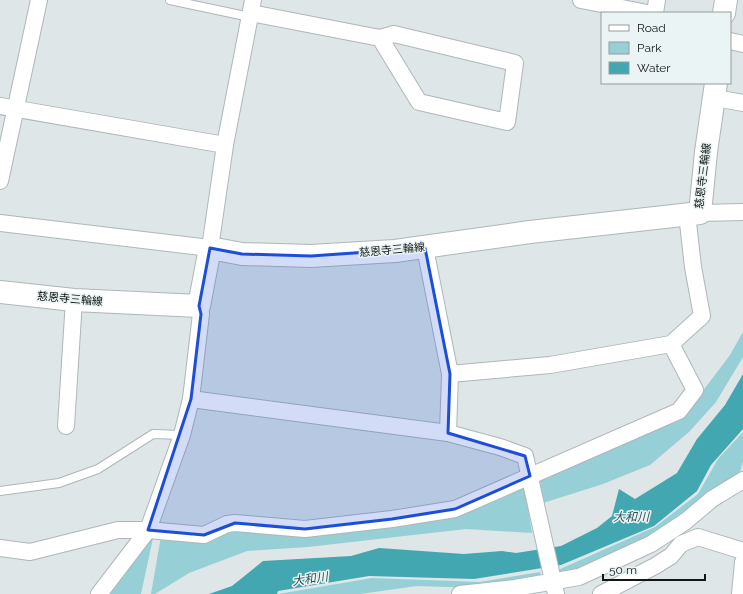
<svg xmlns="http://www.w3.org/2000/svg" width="743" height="594" font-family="Raleway,'Noto Sans JP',sans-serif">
<rect width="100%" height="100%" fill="#dee6e7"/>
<g fill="#96cfd5">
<path d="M743,332V357L716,402L689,432L650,465L603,484L543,503L540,479L696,400L730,355Z"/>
<path d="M743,432V461L739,476L655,537L559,576L558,570L655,527L698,494L718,459Z"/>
<path d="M524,483L532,533L466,529L308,547L247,551L189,573L155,594H151L161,536L238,526L454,515Z"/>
<path d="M153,538L141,594H104L146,539Z"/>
<path d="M540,572L542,580L482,588L417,586L360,594H278L372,578L480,582Z"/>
</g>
<path fill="#42a7b0" d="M743,374V429L711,465L697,491L654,526L561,565L474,579L369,576L278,591L277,594H209L232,586L263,561L351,556L379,548L464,554L502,551L516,553L561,546L597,528L612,516L619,489L635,499L677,473L697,439L725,405Z"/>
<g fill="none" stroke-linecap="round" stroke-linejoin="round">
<g stroke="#aeb7b8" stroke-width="10">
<g id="lane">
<path d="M170,0L250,17"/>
<path d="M0,491L59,483L98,469L153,434L182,435"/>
</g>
</g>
<g stroke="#aeb7b8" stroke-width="18">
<g id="street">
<path d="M581,0L647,13"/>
<path d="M251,13L380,38L394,34L515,63L507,122L419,102L380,38"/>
<path d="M655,13L657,0"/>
<path d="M730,41L743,44"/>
<path d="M715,98L743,103"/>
<path d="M0,106L225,145"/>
<path d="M0,181L39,0"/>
<path d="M700,213L743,212"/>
<path d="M0,223L210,248L225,145L253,0"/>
<path d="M425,248L450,374L448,433"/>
<path d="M450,374L550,365L671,344L702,316L693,267L687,214"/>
<path d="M191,399L448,433L500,447L525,456L556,594"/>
<path d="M66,426L74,300"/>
<path d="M0,548L30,552L118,530H148L182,435L191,399L201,314L199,306"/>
<path d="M99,594L148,530L204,535L227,524L235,523L305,529L392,519L455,509L679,411L695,390L671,344"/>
<path d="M460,594L515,588L579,577L651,544L686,521L712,499L743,480"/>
<path d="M601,594L655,566L671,556L681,544L698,537L743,551"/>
<path d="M740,594L743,562"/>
</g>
</g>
<g stroke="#aeb7b8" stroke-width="24">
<g id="secondary">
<path d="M724,13L726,0"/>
<path d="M0,292L74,300L199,306L210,248L242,254L311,256L395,251L530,232L700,213L706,152L716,83"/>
</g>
</g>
<use href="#lane" stroke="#fff" stroke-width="8"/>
<use href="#street" stroke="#fff" stroke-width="16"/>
<use href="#secondary" stroke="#fff" stroke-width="22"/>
</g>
<path fill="#1d4ed8" fill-opacity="0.2" stroke="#1d4ed8" stroke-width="3" stroke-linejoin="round" d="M210,248L242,254L311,256L425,248L450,374L448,433L525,456L530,476L455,509L392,519L305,529L235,523L204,535L148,530L191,399L201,314L199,306Z"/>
<g text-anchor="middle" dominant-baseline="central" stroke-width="3" stroke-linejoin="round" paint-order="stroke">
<g font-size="11" fill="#131616" stroke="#ebf4f4">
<text transform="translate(703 176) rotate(-83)">慈恩寺三輪線</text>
<text transform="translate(392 250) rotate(-5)">慈恩寺三輪線</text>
<text transform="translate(70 299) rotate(5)">慈恩寺三輪線</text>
</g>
<g font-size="12" font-style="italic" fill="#285458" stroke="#ebf4f4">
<text x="631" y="517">大和川</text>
<text transform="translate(310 579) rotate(-8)">大和川</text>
</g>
</g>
<rect x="601" y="12" width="130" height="72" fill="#ebf4f4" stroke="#959b9b"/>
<rect x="609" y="25" width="20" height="6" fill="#ffffff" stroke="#959b9b"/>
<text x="637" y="32" font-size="12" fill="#131616">Road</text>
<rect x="609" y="42" width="20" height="12" fill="#96cfd5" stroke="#959b9b"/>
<text x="637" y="52" font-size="12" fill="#131616">Park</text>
<rect x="609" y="62" width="20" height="12" fill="#42a7b0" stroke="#959b9b"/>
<text x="637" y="72" font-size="12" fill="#131616">Water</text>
<path d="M603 574v6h102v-6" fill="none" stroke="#131616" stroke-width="2"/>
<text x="609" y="574" font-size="12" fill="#131616" stroke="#ebf4f4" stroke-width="3" paint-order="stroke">50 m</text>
</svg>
